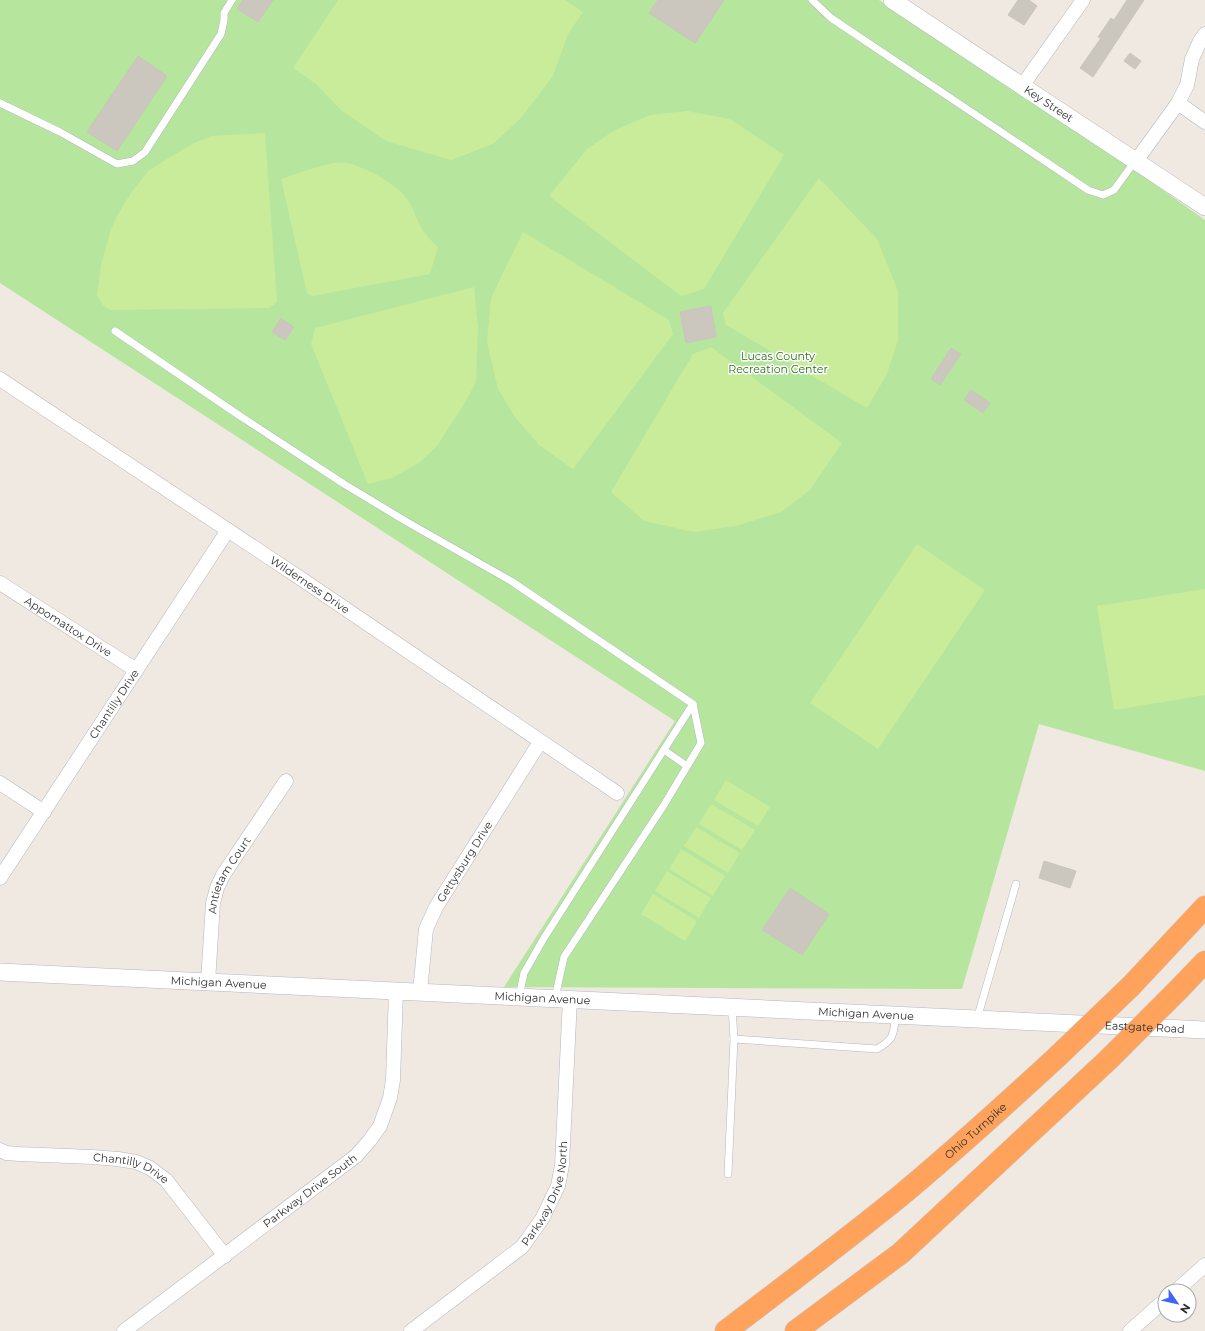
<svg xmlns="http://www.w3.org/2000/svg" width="1205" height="1331" font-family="Montserrat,sans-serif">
<rect width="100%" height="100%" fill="#efe9e1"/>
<path fill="#b6e59e" d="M0,0H879L1109,152L1205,220V771L1039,724L962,989L504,987L675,721L0,283Z"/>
<g fill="#c9ec9a">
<path d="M338,0H565L583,12L568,34L553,76L521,118L493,144L451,160L386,141L341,110L316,84L293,68Z"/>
<path d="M687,111L730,119L784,155L704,289L681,296L549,196L587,149L615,130L650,115Z"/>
<path d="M265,133L277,302L269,308L110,310L103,305L97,296L101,265L111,229L118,214L131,193L149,170L194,143L212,136Z"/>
<path d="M333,163C337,163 343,162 348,163C367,168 397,184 408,200C413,208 415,215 419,223C423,232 430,240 438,247L430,274L312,296L307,293L281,179L307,170Z"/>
<path d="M819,178L877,239L898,291V340L887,374L867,408L726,325L723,313Z"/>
<path d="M523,232L669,320L673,334L573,469L539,445L515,417L498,389L487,342L491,298Z"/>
<path d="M474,287L478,328L476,382L466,401L437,446L419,463L392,478L368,484L311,344L315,328Z"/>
<path d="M711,347L842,443L810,490L781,512L736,526L694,532L644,521L611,492L693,354Z"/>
<path d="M917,544L985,590L878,749L810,703Z"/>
<path d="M1205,589V695L1114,710L1097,606Z"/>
<path d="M726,780L770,807L758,826L714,800Z"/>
<path d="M711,804L755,830L742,850L699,824Z"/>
<path d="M696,827L740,853L728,873L684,846Z"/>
<path d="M681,849L725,876L713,896L669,869Z"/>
<path d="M667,871L711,898L699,918L655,891Z"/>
<path d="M653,894L697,921L685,941L641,914Z"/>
</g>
<g fill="#cbc7bf" stroke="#cbc5ba">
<path d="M243,0H273L258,22L237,9Z"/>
<path d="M658,0H724L695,43L649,13Z"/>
<path d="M1018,0H1029L1037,6L1024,25L1008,15Z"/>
<path d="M1127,0H1144L1093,77L1080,68L1101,38L1098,37L1111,18L1114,20Z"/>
<path d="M1130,53L1141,61L1135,69L1124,61Z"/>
<path d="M138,56L167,76L117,151L87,132Z"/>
<path d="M711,306L716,337L686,343L680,312Z"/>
<path d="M281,318L294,327L285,340L272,332Z"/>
<path d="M951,348L961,354L940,385L931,379Z"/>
<path d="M971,390L990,403L983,413L964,400Z"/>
<path d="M1044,861L1076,871L1070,888L1039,878Z"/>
<path d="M790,888L829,914L802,955L762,930Z"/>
</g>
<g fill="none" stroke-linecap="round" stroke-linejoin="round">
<g stroke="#b4b7c1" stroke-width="8">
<g id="service">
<path d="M812,0L831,18L1088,190L1103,195L1114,190L1135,161"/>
<path d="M0,103L60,132L117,164L133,161L145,152L221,34L224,20V13L232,0"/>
<path d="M115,331L237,414L344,484L407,522L511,581L693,704L701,743L664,805L564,957L555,998"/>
<path d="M664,750L687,766"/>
<path d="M519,997L524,973L544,938L693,704"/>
<path d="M732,1007L734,1039"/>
<path d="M977,1019L1016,884"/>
<path d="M728,1174L734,1039L877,1049C895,1039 893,1034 896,1015"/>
</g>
</g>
<g stroke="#b4b7c1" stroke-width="15">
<g id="minor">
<path d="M1022,86L1083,0"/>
<path d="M1178,103L1205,122"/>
<path d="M1136,161L1178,103L1187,85L1192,59L1200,41L1205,34"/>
<path id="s1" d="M0,379L300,578L617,793"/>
<path id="s2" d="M0,583L136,670"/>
<path d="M0,783L44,812"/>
<path id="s3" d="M0,878L228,530"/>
<path id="s4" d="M208,982L213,903L217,888L223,875L286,781"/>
<path id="s5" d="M420,992L426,929L436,907L540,742"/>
<path id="s6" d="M0,1150L6,1153L19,1154L92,1157L118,1159L136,1162L150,1168L166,1180L225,1256"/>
<path d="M1176,1291L1205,1265"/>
<path id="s7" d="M124,1331L356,1156L370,1140L380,1126L390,1098L393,1080L396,991"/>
<path id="s8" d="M411,1331L522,1247L542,1219L558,1186L562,1165L570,999"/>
<path d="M1130,1331L1165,1300"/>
</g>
</g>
<g stroke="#b4b7c1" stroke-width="18">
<g id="tertiary">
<path id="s9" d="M892,0L1205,207"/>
<path id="s10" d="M0,972L1205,1030"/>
</g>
</g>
<g stroke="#c9c9c9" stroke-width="23">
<g id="motorway">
<path d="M1131,986L1205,907"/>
<path d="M1179,989L1205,962"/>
<path id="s11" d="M726,1331C784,1287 842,1243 899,1197C953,1152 1006,1104 1058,1056"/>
<path d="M796,1331L901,1253L1109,1059"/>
</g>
</g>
<use href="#service" stroke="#fff" stroke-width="7"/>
<use href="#minor" stroke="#fff" stroke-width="14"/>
<use href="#tertiary" stroke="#fff" stroke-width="17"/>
<use href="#motorway" stroke="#ffa35c" stroke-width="22"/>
<g stroke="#c9c9c9" stroke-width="23" stroke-linecap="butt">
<g id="motorway-bridge">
<path d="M1058,1056L1131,986"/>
<path d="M1109,1059L1179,989"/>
</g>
</g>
<use href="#motorway-bridge" stroke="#ffa35c" stroke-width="22"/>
</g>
<g text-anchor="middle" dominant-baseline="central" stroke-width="3" stroke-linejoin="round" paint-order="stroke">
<g font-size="11" fill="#2e2e2e" stroke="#fff">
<text stroke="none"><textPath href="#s9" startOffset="188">Key Street</textPath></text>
<text stroke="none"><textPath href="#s1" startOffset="372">Wilderness Drive</textPath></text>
<text stroke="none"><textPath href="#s2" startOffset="81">Appomattox Drive</textPath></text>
<text stroke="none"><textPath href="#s3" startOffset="208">Chantilly Drive</textPath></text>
<text stroke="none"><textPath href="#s5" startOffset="141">Gettysburg Drive</textPath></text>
<text stroke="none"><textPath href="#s4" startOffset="111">Antietam Court</textPath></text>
<text stroke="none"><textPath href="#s10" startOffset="219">Michigan Avenue</textPath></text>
<text stroke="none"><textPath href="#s10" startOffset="543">Michigan Avenue</textPath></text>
<text stroke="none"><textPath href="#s10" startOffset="867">Michigan Avenue</textPath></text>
<text stroke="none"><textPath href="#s10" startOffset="1146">Eastgate Road</textPath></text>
<text stroke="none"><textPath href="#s11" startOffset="320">Ohio Turnpike</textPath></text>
<text stroke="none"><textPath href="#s6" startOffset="134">Chantilly Drive</textPath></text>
<text stroke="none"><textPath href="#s7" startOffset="233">Parkway Drive South</textPath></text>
<text stroke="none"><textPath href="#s8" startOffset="199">Parkway Drive North</textPath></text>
</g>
<g font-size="11" fill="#2c6e1b" stroke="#fff">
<text x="778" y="356">Lucas County<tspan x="778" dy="13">Recreation Center</tspan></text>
</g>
</g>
<g transform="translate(1177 1303) rotate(124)"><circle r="19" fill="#ffffff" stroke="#ababab"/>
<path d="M0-3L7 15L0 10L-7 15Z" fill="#4264fb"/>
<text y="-6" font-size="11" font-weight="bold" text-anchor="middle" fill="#2e2e2e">N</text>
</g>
</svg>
